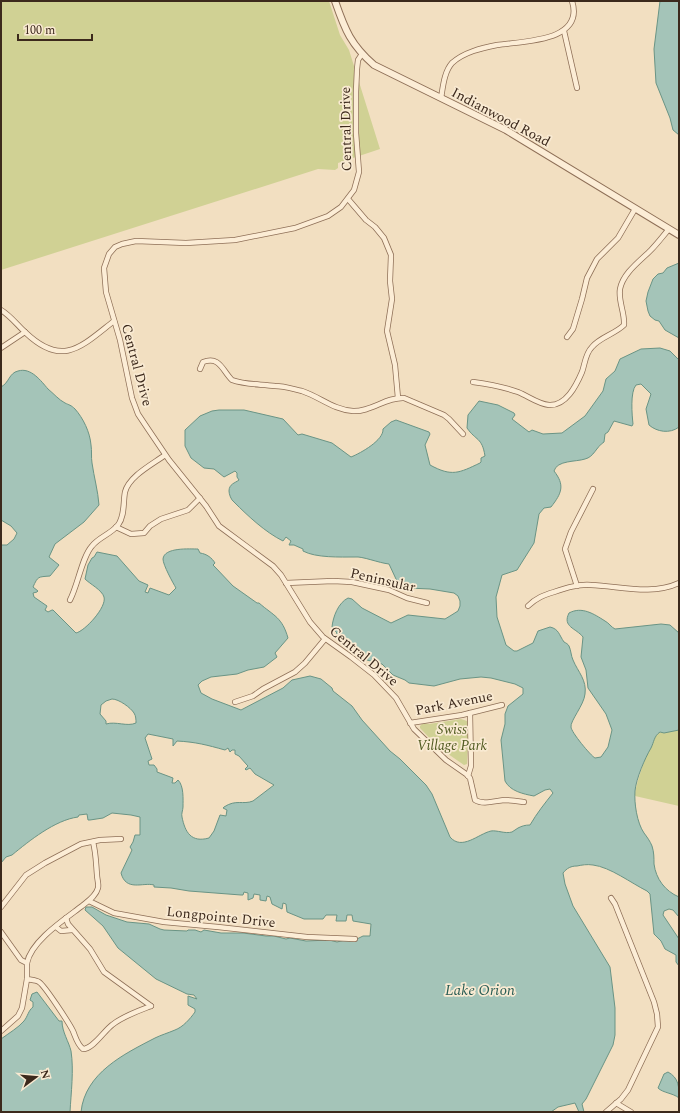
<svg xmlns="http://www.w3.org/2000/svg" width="680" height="1113" font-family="Spectral,serif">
<rect width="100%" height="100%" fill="#f2dfc1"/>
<g fill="#d0d194">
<path d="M1,1H329L340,35L349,50L380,149L338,163V168L335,170L318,169L1,270Z"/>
<path d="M461,719L467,721L468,738L467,764L464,765L438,747L420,728V726L423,723L429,724Z"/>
<path d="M679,730V806L635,796C634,788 651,739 657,734C661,731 674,731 679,730Z"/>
</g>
<g fill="#a4c4b8" stroke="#6a9485" fill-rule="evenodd">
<path d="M660,1H679V135L673,130L670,118L656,83L654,49Z"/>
<path d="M679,263V338L665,330L659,321L655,320L650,316L648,311L646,301L648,292L653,279L658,274L663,273L667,268Z"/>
<path d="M660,348L670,351L679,360V427C670,434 657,432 649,425L646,409L651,394L641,384L636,385C630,392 632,415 633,424L632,426L614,421L608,432L605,434L604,442C596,447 594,457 585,459C576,462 557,460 554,471C565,485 562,493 551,507L544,508L539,514L534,543L517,570L502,575L496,597L497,617L506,645L514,651H517L533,643L538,631L550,627C559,629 559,635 564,642C566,643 568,644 569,646C571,650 571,656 573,660C578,672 587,680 585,694C584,705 570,721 571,727C571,732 591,756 595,758L601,757L608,747L612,730L606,714L588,688L586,670L581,657L583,637C576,628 562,627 569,613C582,606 594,614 605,621C609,623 611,627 615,629L661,624L670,625L679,633V730L664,733L660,732C654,736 654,742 651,748C645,758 636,779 635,791C634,803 637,823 644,833C647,837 650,841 652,846C654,852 654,858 654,864C656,879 665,891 679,897V917L673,910L669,909L664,911L663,915L679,939V966L676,962V955L665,949L661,941L654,934L650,894L647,891C631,883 610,867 593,865C587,864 582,865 577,866C571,866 567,868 563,873L565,884L573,906L610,967L615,1008V1035L613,1045L586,1099L582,1104L584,1112H579L575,1103L558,1107L551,1112H81C85,1073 124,1054 155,1038C161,1035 168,1033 175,1030C183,1027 190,1019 195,1012V1009L188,1005V996L197,999L194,995L187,994L156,979L118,948L103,926L85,910L86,907H92L106,915L127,922L149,924L160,929L164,930L187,931L188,930H195L201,932L204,930L221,933H243L266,936H274L286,939L290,938L306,941L329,940L337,942L345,940H355L363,936H370L371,924L353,921L352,915H347L346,921H336L337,915H326L323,919H304L287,912L286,904L283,903L282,909L272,904L270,897L267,896L266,901L260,900V895L254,894L253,898L248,900V893L244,892L243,895H241L189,891L171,888L154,887V885C143,882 126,892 121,873L132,850L130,847L133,842L135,835H140V817L131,815L112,813L103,818L90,820H88L87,814L79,815L78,817C55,820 29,841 12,855L6,857L1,863V545H7L14,539L17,533L11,526L1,520V387C9,383 9,373 18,371C31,367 41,381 48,389C53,393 59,400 65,403C69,405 71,405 75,409C83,418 90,432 91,445C92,451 91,457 92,463C94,477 98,491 99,505L84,522L55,544L49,557L59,565L50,576C38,577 38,576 33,587L38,591L37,592L33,593L34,597L47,606L45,610L48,612L52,610H53L76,633C85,631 107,607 104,597C102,590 90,584 85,579L88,565L92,558L94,557L97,552L117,556L139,581L148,585L145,592L148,593L150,588L169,595L176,588C173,583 163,565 163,559C164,547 190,549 198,549L200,553C207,554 212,558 215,563L213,565L215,567L233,586L257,603H259C274,616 282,617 288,638L275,653L277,657L264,667L248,670L237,674L211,677L202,681L198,685L201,693L212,699L241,710L283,688L292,680L310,676L321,679L332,688L333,691L352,706L362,720L390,751L400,759L426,785L432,794L450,837C462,851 478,834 491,831C497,830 505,834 512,832C514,831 516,829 518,828C522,826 525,825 530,825C537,813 545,803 553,793L550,789L545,790L534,796C523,794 510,791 505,781L501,740L505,724V714L508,706L523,694V688L515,684L491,678L481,677L460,679L434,686L409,683L405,680L393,675L382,664L367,660L360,655L356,649L337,639L336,636L337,633L332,627C333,617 338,603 348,598L352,599L362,608L391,623L408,615L445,619L450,616L458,611L460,606V601L458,596L454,593L430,589L408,588L400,583L396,579L389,564C379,563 362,556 355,557C340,557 316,558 303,551V549L294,545H289L291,541L286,537L283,541C265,532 248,516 234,502C231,500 229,494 229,491C229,484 235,483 239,480L237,477V473L235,471L224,477L214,469L204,468L191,458L185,446V430L200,416L212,411L219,410H244L283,419L298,435L302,434L332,443L351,457C361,453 384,440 383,429L391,422L396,420L429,432L430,434L425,445L430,465C452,477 459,473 480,463L481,462V458L485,456C482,437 476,441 467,428L468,415L479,401L498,405L514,413L515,415L512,419L529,432L532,430L543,434L562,433L585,416L603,391L606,379L615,371L620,359L641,349ZM112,699C119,699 131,708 134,713C136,716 136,720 136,723C127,727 116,721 106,724V721L100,714L101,705L106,701ZM148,734L173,739V746L177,741C196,742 207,745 225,750L228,748L230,752L232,750H235V754L239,756L247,765L248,766L245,769L246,770L250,768L255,774L274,785L253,801C243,805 236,799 224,807L223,808L227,810L226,816L220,815L214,831L209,838C191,843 185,832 182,817C181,814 183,810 183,807C183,799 184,786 178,780L175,783H172L173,778L157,772V769L154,765H149L148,761L152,759L145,738Z"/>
<path d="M37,992L59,1021H62C62,1032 69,1042 71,1051C74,1070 71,1093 70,1112H1V1039C9,1033 18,1028 24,1021C28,1016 28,1011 33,1007V1002L30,1000L32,994Z"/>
<path d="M668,1072C679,1078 679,1087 679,1098C673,1093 663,1093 658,1088L664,1074Z"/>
</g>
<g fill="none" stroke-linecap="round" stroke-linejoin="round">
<g stroke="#8e6f57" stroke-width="6">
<g id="minor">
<path d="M564,31L577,88"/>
<path d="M362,54L358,60L357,69L356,92V133L359,172L354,190L341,207L328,216L295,228L235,240L186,243L136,241L122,244L115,247L109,254L104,268L106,292L120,340L132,398L138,414L148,429L169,460L206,506L219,526L273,566L281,575L310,622L323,637L351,657L374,675L396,698L414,729L446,760L466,774L470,778L475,800C483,805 494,801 504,800C511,800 517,801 524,802"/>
<path d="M441,98C443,87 444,72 452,63C464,52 482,48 497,45C523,41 585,42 572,1"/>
<path d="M348,199L366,220L375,227L384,238L391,255L390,281L392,299L387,331L395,365L398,398"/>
<path d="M1,310C11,316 18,326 26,333C63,368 82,346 114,321"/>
<path d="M567,337L573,329L582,299L587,278L597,259L618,238L635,209"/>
<path d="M1,348L25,332"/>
<path d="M200,369L203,362C220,356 222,370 232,380C246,385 261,384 275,386C284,386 293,389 302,391C320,397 334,410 353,411C371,412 386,397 404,398L444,415L449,419L463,434"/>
<path d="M473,382C488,384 504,387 518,392C528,396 538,404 549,405C566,406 576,386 582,372C585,364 585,354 592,347C600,337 615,334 624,325C625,313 618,301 620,289C623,273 640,261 651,250C657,244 663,236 669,229"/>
<path d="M116,527L131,534L144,533L150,526L161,519L188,510L200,498"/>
<path d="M286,583L333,581L352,582L389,590L407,598L427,603"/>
<path d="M577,586L565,549L571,532L593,489"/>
<path d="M70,600C78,585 82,557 92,546C99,537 111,534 118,525C125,516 123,502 125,492C129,476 153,464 165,455"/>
<path d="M528,606C536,598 544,595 554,592C566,588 578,584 591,585C620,586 651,596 679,583"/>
<path d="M235,702L253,696L263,689L295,672L305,663L325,639"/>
<path d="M410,723L462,715L502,705"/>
<path d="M468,776L471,766L470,713"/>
<path d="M89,901L114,913L164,922L218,927L307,937L355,939"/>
<path d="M1,907L26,875L45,863L81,844L100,840L121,839"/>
<path d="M66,918L68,924L90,949L104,972L151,1006"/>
<path d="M56,927L61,931L72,930"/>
<path d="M1,932L21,960L27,963V979C31,980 36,980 39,982C45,986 69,1023 73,1031C76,1038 77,1044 83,1049C93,1049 104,1031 112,1025C123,1016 138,1011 151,1006"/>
<path d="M27,963C31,941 65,919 82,906C88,901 96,896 98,888C99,884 97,879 97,875C96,864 96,853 93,842"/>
<path d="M1,1031L18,1016L22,1008L27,979"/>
<path d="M616,1103L631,1112"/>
<path d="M606,1112L621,1099L628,1090L658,1027L657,1014L654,1002L615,904L611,898"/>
</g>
</g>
<g stroke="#8e6f57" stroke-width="8">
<path id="tertiary" d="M335,1C345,30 351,45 374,65L506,130L679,235"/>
</g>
<use href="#minor" stroke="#fcedd6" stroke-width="4.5"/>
<use href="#tertiary" stroke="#fcedd6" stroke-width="6"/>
</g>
<g text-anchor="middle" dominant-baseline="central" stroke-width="3.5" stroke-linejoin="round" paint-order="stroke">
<g font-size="14" fill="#3c291c" stroke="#f9ead2">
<text transform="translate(501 117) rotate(28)">Indianwood Road</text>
<text transform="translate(346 129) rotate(-91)">Central Drive</text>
<text transform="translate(137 365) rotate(75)">Central Drive</text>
<text transform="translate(383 580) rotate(13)">Peninsular</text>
<text transform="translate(364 656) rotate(40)">Central Drive</text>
<text transform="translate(454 703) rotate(-11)">Park Avenue</text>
<text transform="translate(221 917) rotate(6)">Longpointe Drive</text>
</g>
<g font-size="14" font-style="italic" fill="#515b21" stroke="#f9ead2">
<text x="452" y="729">Swiss<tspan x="452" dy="16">Village Park</tspan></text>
</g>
<g font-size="15" font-style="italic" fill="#2a5d55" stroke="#f9ead2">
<text x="480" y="990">Lake Orion</text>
</g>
</g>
<rect width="680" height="1113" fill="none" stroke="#3c291c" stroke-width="4"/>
<g transform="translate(36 1077) rotate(74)" stroke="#f9ead2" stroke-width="3" paint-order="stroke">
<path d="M0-3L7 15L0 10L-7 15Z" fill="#3c291c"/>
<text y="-6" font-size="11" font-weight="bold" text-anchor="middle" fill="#3c291c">N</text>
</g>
<path d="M18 34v6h74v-6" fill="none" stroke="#3c291c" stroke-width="2"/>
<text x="24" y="34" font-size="12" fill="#3c291c" stroke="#f9ead2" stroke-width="3" paint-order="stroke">100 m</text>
</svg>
